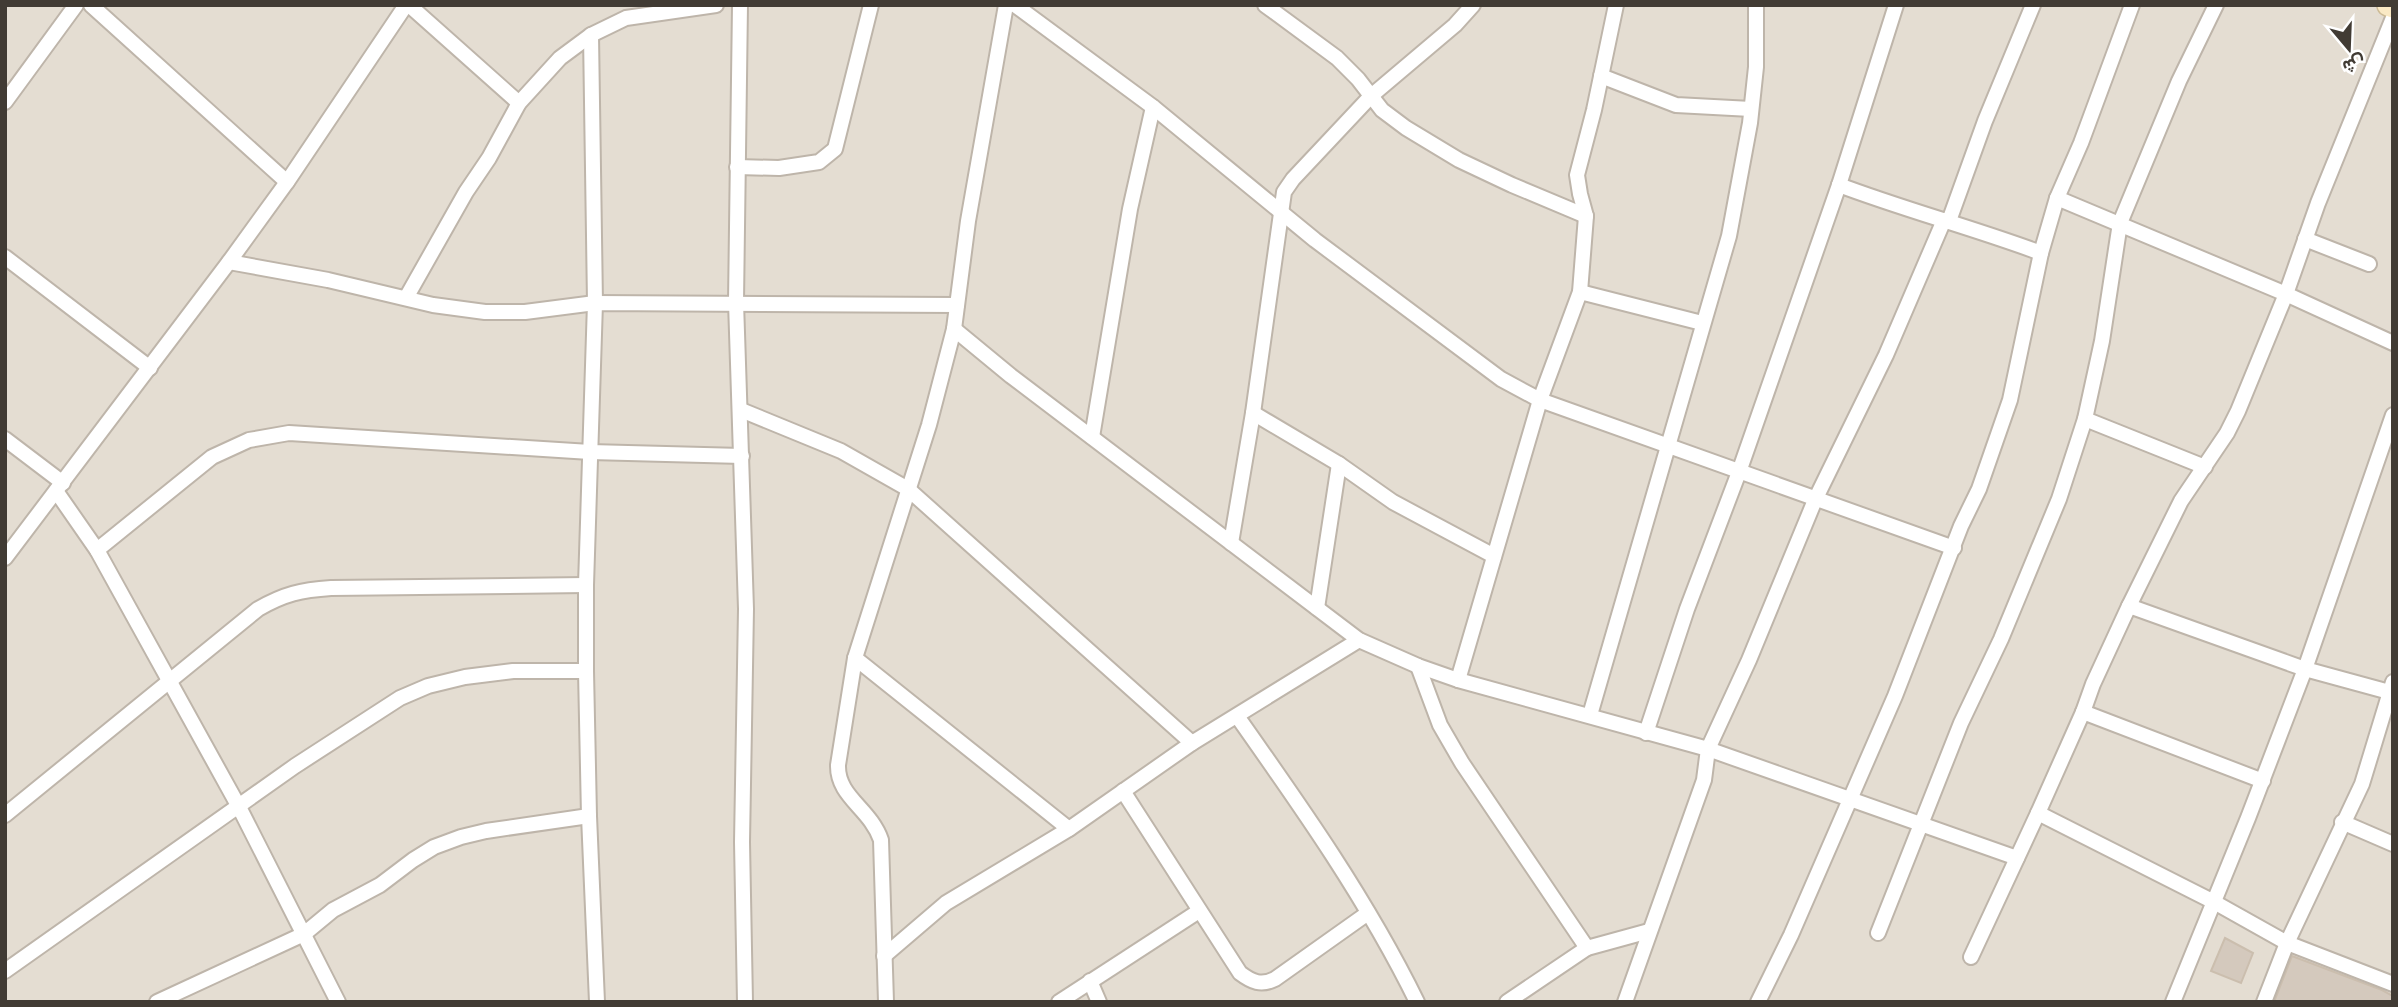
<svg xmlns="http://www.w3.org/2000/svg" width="2398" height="1007" font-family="Roboto,Vazirmatn,sans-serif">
<rect width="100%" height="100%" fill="#f0ebe3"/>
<rect fill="#e4ddd2" x="5" y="5" width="2388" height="997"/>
<g fill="#d4c9bd" stroke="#cbbeae" stroke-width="2">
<path d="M2225,938L2253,953L2241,983L2211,971Z"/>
<path d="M2292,956L2382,990L2393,996V1002H2274Z"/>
</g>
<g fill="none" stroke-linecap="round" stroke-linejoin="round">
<g stroke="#beb5aa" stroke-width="18">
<g id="street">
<path d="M91,5L287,182"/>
<path d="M409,5L519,103"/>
<path d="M740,5L736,302L746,609L742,842L745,1002"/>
<path d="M1015,5L1153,107L1315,240L1501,379L1540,400L1954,548"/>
<path d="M1265,5L1337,58L1358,79L1382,110L1406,128L1459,160L1512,185L1586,216"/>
<path d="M591,35L595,303L586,585V671L589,816L597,1002"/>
<path d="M1601,76L1676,105L1751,109"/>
<path d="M5,102L76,5"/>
<path d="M737,167L779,168L819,162L835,149L871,5"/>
<path d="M1839,185C1905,210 1974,228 2041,253"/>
<path d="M2057,198L2286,294L2393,343"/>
<path d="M1949,221L1985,121L2033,5"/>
<path d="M2305,239L2369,264"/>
<path d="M5,257L150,368"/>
<path d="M229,262L328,280L433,305L485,312H525L595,303L957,305"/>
<path d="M1580,292L1702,323"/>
<path d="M406,298L466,192L489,158L519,103L560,58L591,35L626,18L716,5"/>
<path d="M954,329L1011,376L1359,640L1418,666L1458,680L1708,749L2017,858"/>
<path d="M741,410L841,451L908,489L1192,743"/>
<path d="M1253,413L1339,464L1393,502L1494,556"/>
<path d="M2085,419L2205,467"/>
<path d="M1092,437L1130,209L1153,107"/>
<path d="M5,439L63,483"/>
<path d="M56,491L97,550L239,807L338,1002"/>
<path d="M1231,543L1253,413L1284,192L1293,179L1371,96L1455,25L1473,5"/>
<path d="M97,550L212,457L249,440L289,433L590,452L742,456"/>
<path d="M5,558L229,262L287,182L406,5"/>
<path d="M2129,606L2305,669L2393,693"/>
<path d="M1317,608L1339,464"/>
<path d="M855,658L1069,829"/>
<path d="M1418,666L1440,725L1462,763L1587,948L1649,931"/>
<path d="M1458,680L1540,400L1580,292L1586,216L1580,194L1577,175L1594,110L1616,5"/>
<path d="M2083,712L2263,781"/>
<path d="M1590,715L1729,236L1750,123L1756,67V5"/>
<path d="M1237,716C1302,808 1367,900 1417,1002"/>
<path d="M1646,733L1687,609L1739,472L1839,185L1896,5"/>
<path d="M1123,791L1240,973C1252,982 1261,986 1275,979L1368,913"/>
<path d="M2038,813L2214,902L2287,943L2362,784L2393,682"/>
<path d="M5,815L258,609C284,594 301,590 331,588L586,585"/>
<path d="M2342,822L2393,844"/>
<path d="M1878,933L1961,723L2001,639L2059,499L2085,419L2102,341L2120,223L2179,81L2216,5"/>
<path d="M884,956L946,903L1069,829L1192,743L1359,640"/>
<path d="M1971,957L2038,813L2083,712L2093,684L2129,606L2181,501L2227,433L2238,411L2286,294L2318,203L2393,18"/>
<path d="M5,971L295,766L400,698L428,686L465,677L513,671H586"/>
<path d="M1090,981L1099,1002"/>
<path d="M157,1002L304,934L333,910L380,885L413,860L434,847L461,837L486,831L589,816"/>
<path d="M886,1002L881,840C870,808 837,797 838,765L855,658L929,425L954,329L968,221L1006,5"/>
<path d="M1059,1002L1199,911"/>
<path d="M1507,1002L1587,948"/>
<path d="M1625,1002L1704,780L1708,749L1749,660L1815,500L1886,355L1944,220"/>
<path d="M1758,1002L1791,935L1895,696L1961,526L1979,489L2010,400L2041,253L2057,198L2081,143L2132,5"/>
<path d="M2173,1002L2248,818L2305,669L2393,415"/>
<path d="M2264,1002L2287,943L2393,984"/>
</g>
</g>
<g stroke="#cdbb96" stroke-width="24">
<path id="secondary" d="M2388,5L2393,7"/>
</g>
<use href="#street" stroke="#fff" stroke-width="14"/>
<use href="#secondary" stroke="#fae9c4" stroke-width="21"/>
</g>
<rect width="2398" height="1007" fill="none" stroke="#413b34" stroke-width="14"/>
<g transform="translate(2349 49) rotate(161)" stroke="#ffffff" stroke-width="5" paint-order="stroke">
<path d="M0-5L12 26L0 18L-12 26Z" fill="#413b34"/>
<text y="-10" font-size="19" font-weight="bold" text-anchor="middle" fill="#413b34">ش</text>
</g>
</svg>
